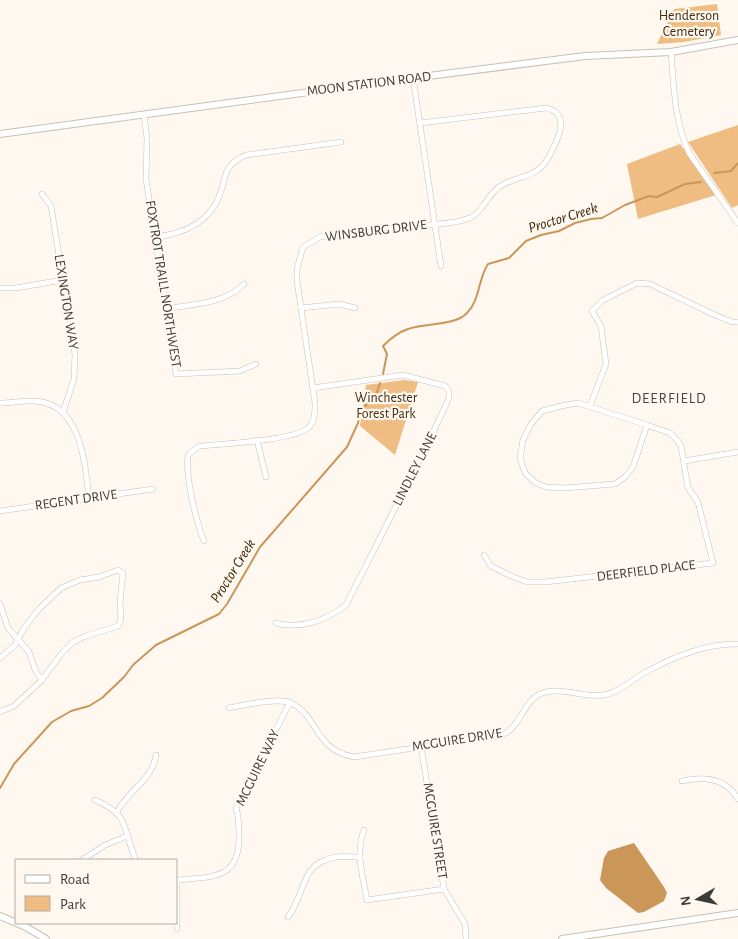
<svg xmlns="http://www.w3.org/2000/svg" width="738" height="939" font-family="'Alegreya Sans',sans-serif">
<rect width="100%" height="100%" fill="#fff8f0"/>
<g fill="#efbd81">
<path d="M717,4L721,35L684,42L657,44L674,9Z"/>
<path d="M738,125V205L732,208L688,142Z"/>
<path d="M680,144L716,195L638,219L627,164Z"/>
<path d="M404,380L418,382L395,455L360,426L366,385Z"/>
</g>
<path fill="#ca9758" d="M634,843L664,887L667,893L664,901L644,912L638,913L606,888L600,880L604,858L608,851Z"/>
<g fill="none" stroke-linecap="round" stroke-linejoin="round">
<g stroke="#ca9758" stroke-width="2">
<path d="M714,173L731,171L738,163"/>
<path d="M383,374L387,354L383,346C390,339 399,332 408,329C425,323 455,326 467,313C480,300 478,279 488,264L509,258L526,241L541,235L559,231L575,223L591,219L602,218L625,205L649,196L657,197L685,184L701,182"/>
<path d="M0,788L14,764L52,722L71,711L89,706L102,698L124,677L133,665L156,645L219,614L227,604L260,547L347,447L358,423L360,412L377,392L380,383"/>
</g>
<g stroke="#c7c0b8" stroke-width="6">
<g id="minor">
<path d="M671,52C674,87 674,120 689,153L738,223"/>
<path d="M413,78L441,266"/>
<path d="M144,115L147,139L146,179L176,374L240,371L256,364"/>
<path d="M42,194L51,206L75,355L74,379L63,412"/>
<path d="M155,237C181,234 207,224 218,199C228,177 220,167 246,155L341,142"/>
<path d="M0,288H16L62,280"/>
<path d="M301,308L339,304L355,308"/>
<path d="M166,309C193,304 225,304 244,284"/>
<path d="M0,403C10,403 21,401 31,401C81,400 85,462 89,499"/>
<path d="M590,406L606,364L601,326L592,311L603,300L637,283L650,284L715,315L732,322H738"/>
<path d="M257,440L266,477"/>
<path d="M684,461L738,452"/>
<path d="M0,511L153,489"/>
<path d="M204,541C196,521 185,476 188,455L199,446C220,444 298,441 310,426C315,420 315,411 315,403L297,281V269L303,247L320,237L335,233C363,231 391,228 419,226C435,224 457,224 472,217C485,209 489,191 504,184C527,173 539,178 552,151C555,144 559,137 560,130C563,118 557,110 546,108L420,123"/>
<path d="M484,555L491,566L511,576L527,582H545L713,563L698,502L688,488L681,446L677,440L670,433L647,425L578,403L561,406L542,411L531,424L523,440L520,458L525,473L536,483L546,487L564,488L615,484L625,477L633,467L647,425"/>
<path d="M0,604L8,628L29,652L36,672L42,680"/>
<path d="M276,623C300,630 327,620 346,605L429,441L449,398V391L445,386L403,375L313,388"/>
<path d="M0,658L15,645L24,628L39,609L61,588L80,580L99,577L118,570L123,573L120,602L121,620L118,626L86,636L73,642L62,653L41,681L14,706L0,712"/>
<path d="M229,708C244,705 278,697 291,703C319,716 313,749 354,757L461,741C466,740 471,738 476,738C485,737 497,739 506,733C522,723 524,701 540,694C561,685 586,700 608,694C622,690 632,680 644,673C671,658 707,643 738,644"/>
<path d="M421,746L444,889L465,924L466,939"/>
<path d="M682,781C704,776 726,778 738,799"/>
<path d="M95,800C131,815 122,829 136,860"/>
<path d="M117,812C127,791 153,780 156,755"/>
<path d="M364,830C355,854 363,876 367,900L444,889"/>
<path d="M82,860L105,845L127,836"/>
<path d="M176,880C211,877 240,880 239,836C239,826 239,817 236,808L290,702"/>
<path d="M177,880V929"/>
<path d="M288,917C307,892 299,863 336,857C344,856 352,857 360,857"/>
</g>
</g>
<g stroke="#c7c0b8" stroke-width="8">
<g id="tertiary">
<path d="M0,134L413,78L585,56L671,52L738,40"/>
<path d="M0,916L26,927L46,939"/>
<path d="M562,939L738,913"/>
</g>
</g>
<use href="#minor" stroke="#fff" stroke-width="5"/>
<use href="#tertiary" stroke="#fff" stroke-width="6"/>
</g>
<g text-anchor="middle" dominant-baseline="central" stroke-width="4.5" stroke-linejoin="round" paint-order="stroke">
<g font-size="14" fill="#432d11" stroke="#fff8f0">
<text x="689" y="16">Henderson<tspan x="689" dy="16">Cemetery</tspan></text>
<text x="386" y="398">Winchester<tspan x="386" dy="16">Forest Park</tspan></text>
</g>
<g font-size="14" fill="#3d3b38" stroke="#fff8f0">
<text transform="translate(369 84) rotate(-7)">MOON STATION ROAD</text>
<text transform="translate(376 231) rotate(-7)">WINSBURG DRIVE</text>
<text transform="translate(163 284) rotate(81)">FOXTROT TRAILL NORTHWEST</text>
<text transform="translate(66 302) rotate(81)">LEXINGTON WAY</text>
<text transform="translate(415 469) rotate(-63)">LINDLEY LANE</text>
<text transform="translate(76 500) rotate(-8)">REGENT DRIVE</text>
<text transform="translate(646 571) rotate(-7)">DEERFIELD PLACE</text>
<text transform="translate(457 740) rotate(-9)">MCGUIRE DRIVE</text>
<text transform="translate(258 768) rotate(-64)">MCGUIRE WAY</text>
<text transform="translate(435 831) rotate(81)">MCGUIRE STREET</text>
</g>
<g font-size="15" font-style="italic" fill="#392407" stroke="#fff8f0">
<text transform="translate(563 218) rotate(-17)">Proctor Creek</text>
<text transform="translate(233 571) rotate(-58)">Proctor Creek</text>
</g>
<g font-size="15" letter-spacing="1" fill="#4b453f" stroke="#fff8f0">
<text x="669" y="398">DEERFIELD</text>
</g>
</g>
<rect x="15" y="859" width="162" height="65" fill="#fff8f0" stroke="#b1aca6"/>
<rect x="25" y="875" width="25" height="8" fill="#ffffff" stroke="#b1aca6"/>
<text x="60" y="884" font-size="15" fill="#3d3b38">Road</text>
<rect x="25" y="896" width="25" height="15" fill="#efbd81" stroke="#b1aca6"/>
<text x="60" y="909" font-size="15" fill="#3d3b38">Park</text>
<g transform="translate(698 899) rotate(261)" stroke="#fff8f0" stroke-width="4" paint-order="stroke">
<path d="M0-4L9 19L0 12L-9 19Z" fill="#3d3b38"/>
<text y="-8" font-size="14" font-weight="bold" text-anchor="middle" fill="#3d3b38">N</text>
</g>
</svg>
